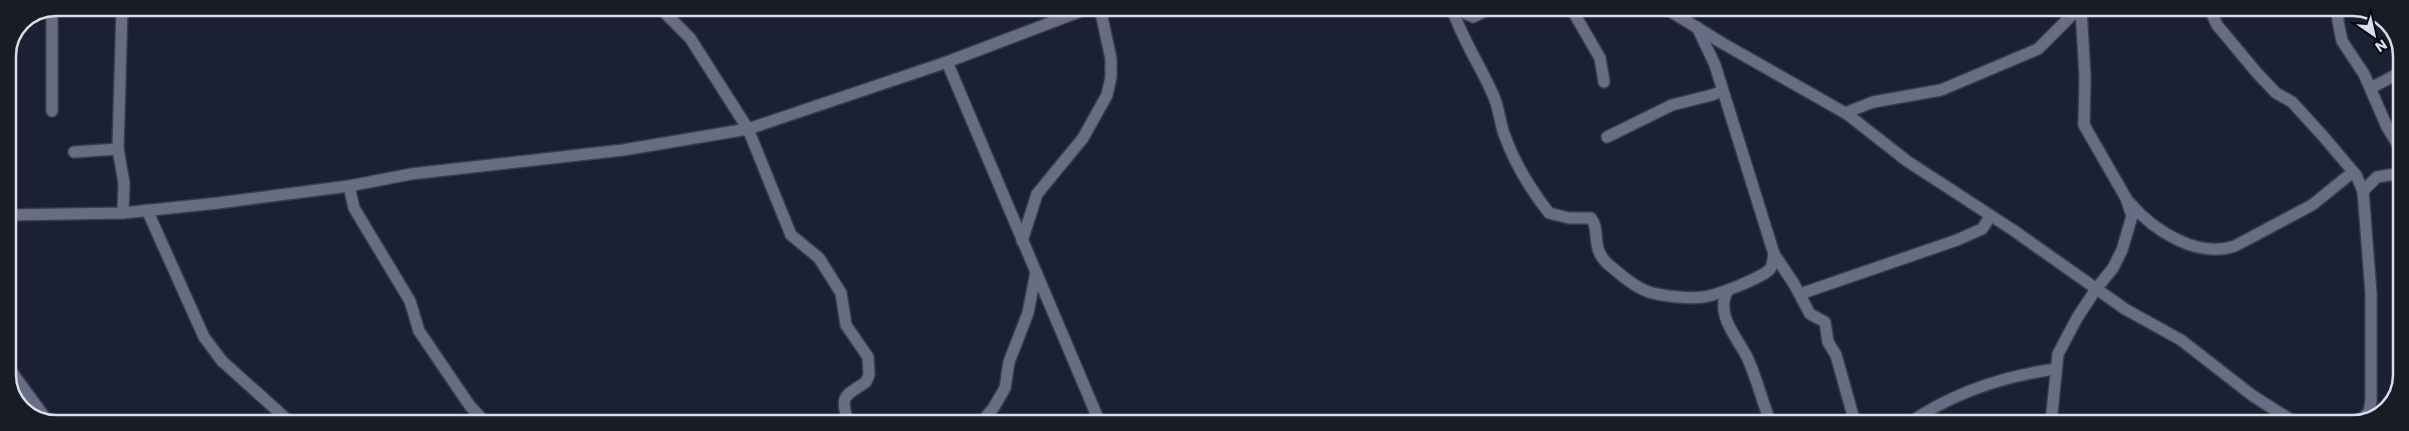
<svg xmlns="http://www.w3.org/2000/svg" width="2409" height="431" font-family="Poppins,sans-serif">
<rect width="100%" height="100%" fill="#1b2132"/>
<g fill="none" stroke-linecap="round" stroke-linejoin="round">
<g stroke="#383d4c" stroke-width="14">
<g id="minor">
<path d="M122,8L118,149L124,183L123,213"/>
<path d="M663,8L667,15L690,38L748,129L791,235L819,258L841,293L846,325L868,357L869,375L866,382C844,397 840,394 848,423"/>
<path d="M1452,8C1462,40 1481,66 1494,97C1499,109 1500,122 1504,134C1514,162 1531,190 1549,213L1569,218H1591C1601,231 1590,248 1608,264C1620,274 1634,287 1649,292C1662,296 1689,299 1703,297C1715,296 1762,278 1770,269C1773,265 1773,259 1774,254L1715,65L1697,27"/>
<path d="M1454,8L1473,17L1491,8"/>
<path d="M1571,8L1600,58L1604,82"/>
<path d="M1665,8L1722,43L1847,114L1907,161L2013,230L2125,309L2181,340L2253,396L2296,423"/>
<path d="M2209,8L2217,25L2257,73L2276,93L2292,102L2323,136L2356,175L2363,191L2371,293V401L2369,412L2361,420"/>
<path d="M2338,8V21L2342,41L2364,74L2387,127L2401,150"/>
<path d="M52,9V111"/>
<path d="M1680,16L1695,8"/>
<path d="M947,62L1100,423"/>
<path d="M2371,88L2401,72"/>
<path d="M1845,113L1873,102L1941,90L2038,49L2079,8"/>
<path d="M1607,137L1672,105L1712,95L1722,91"/>
<path d="M74,152L118,149"/>
<path d="M349,186L354,208L410,301L419,331L470,406L486,423"/>
<path d="M2363,191L2377,177L2401,173"/>
<path d="M2129,202C2153,230 2197,259 2235,246L2312,205L2353,172"/>
<path d="M147,210L204,337L222,361L291,423"/>
<path d="M8,215L123,213L218,203L349,186L411,174L623,150L748,129L947,62L1089,8"/>
<path d="M1022,241L1037,194L1083,138L1107,95L1111,77V59L1100,8"/>
<path d="M1774,254L1794,284L1810,314L1825,322L1828,342L1836,355L1855,423"/>
<path d="M1728,290C1714,314 1737,337 1747,357C1757,378 1762,402 1771,423"/>
<path d="M1800,294L1957,240L1982,229L1990,217"/>
<path d="M8,367L49,423"/>
<path d="M981,423L994,407L1005,388L1009,362L1028,313L1036,272"/>
<path d="M1909,423C1953,393 2003,376 2056,369"/>
<path d="M2051,423L2058,354L2077,318L2096,289L2113,268L2122,250L2132,216L2126,198L2084,125L2085,77L2081,8"/>
</g>
</g>
<use href="#minor" stroke="#676e83" stroke-width="11"/>
</g>
<path d="M0 0H2409V431H0ZM56 16H2353A40 40 0 0 1 2393 56V375A40 40 0 0 1 2353 415H56A40 40 0 0 1 16 375V56A40 40 0 0 1 56 16Z" fill="#191c24" fill-rule="evenodd"/>
<path fill="none" stroke="#d8dde9" stroke-width="2.5" d="M56 16H2353A40 40 0 0 1 2393 56V375A40 40 0 0 1 2353 415H56A40 40 0 0 1 16 375V56A40 40 0 0 1 56 16Z"/>
<g transform="translate(2374 35) rotate(146)" stroke="#080b13" stroke-width="4" paint-order="stroke">
<path d="M0-4L9 19L0 12L-9 19Z" fill="#d8dde9"/>
<text y="-8" font-size="14" font-weight="bold" text-anchor="middle" fill="#d8dde9">N</text>
</g>
</svg>
